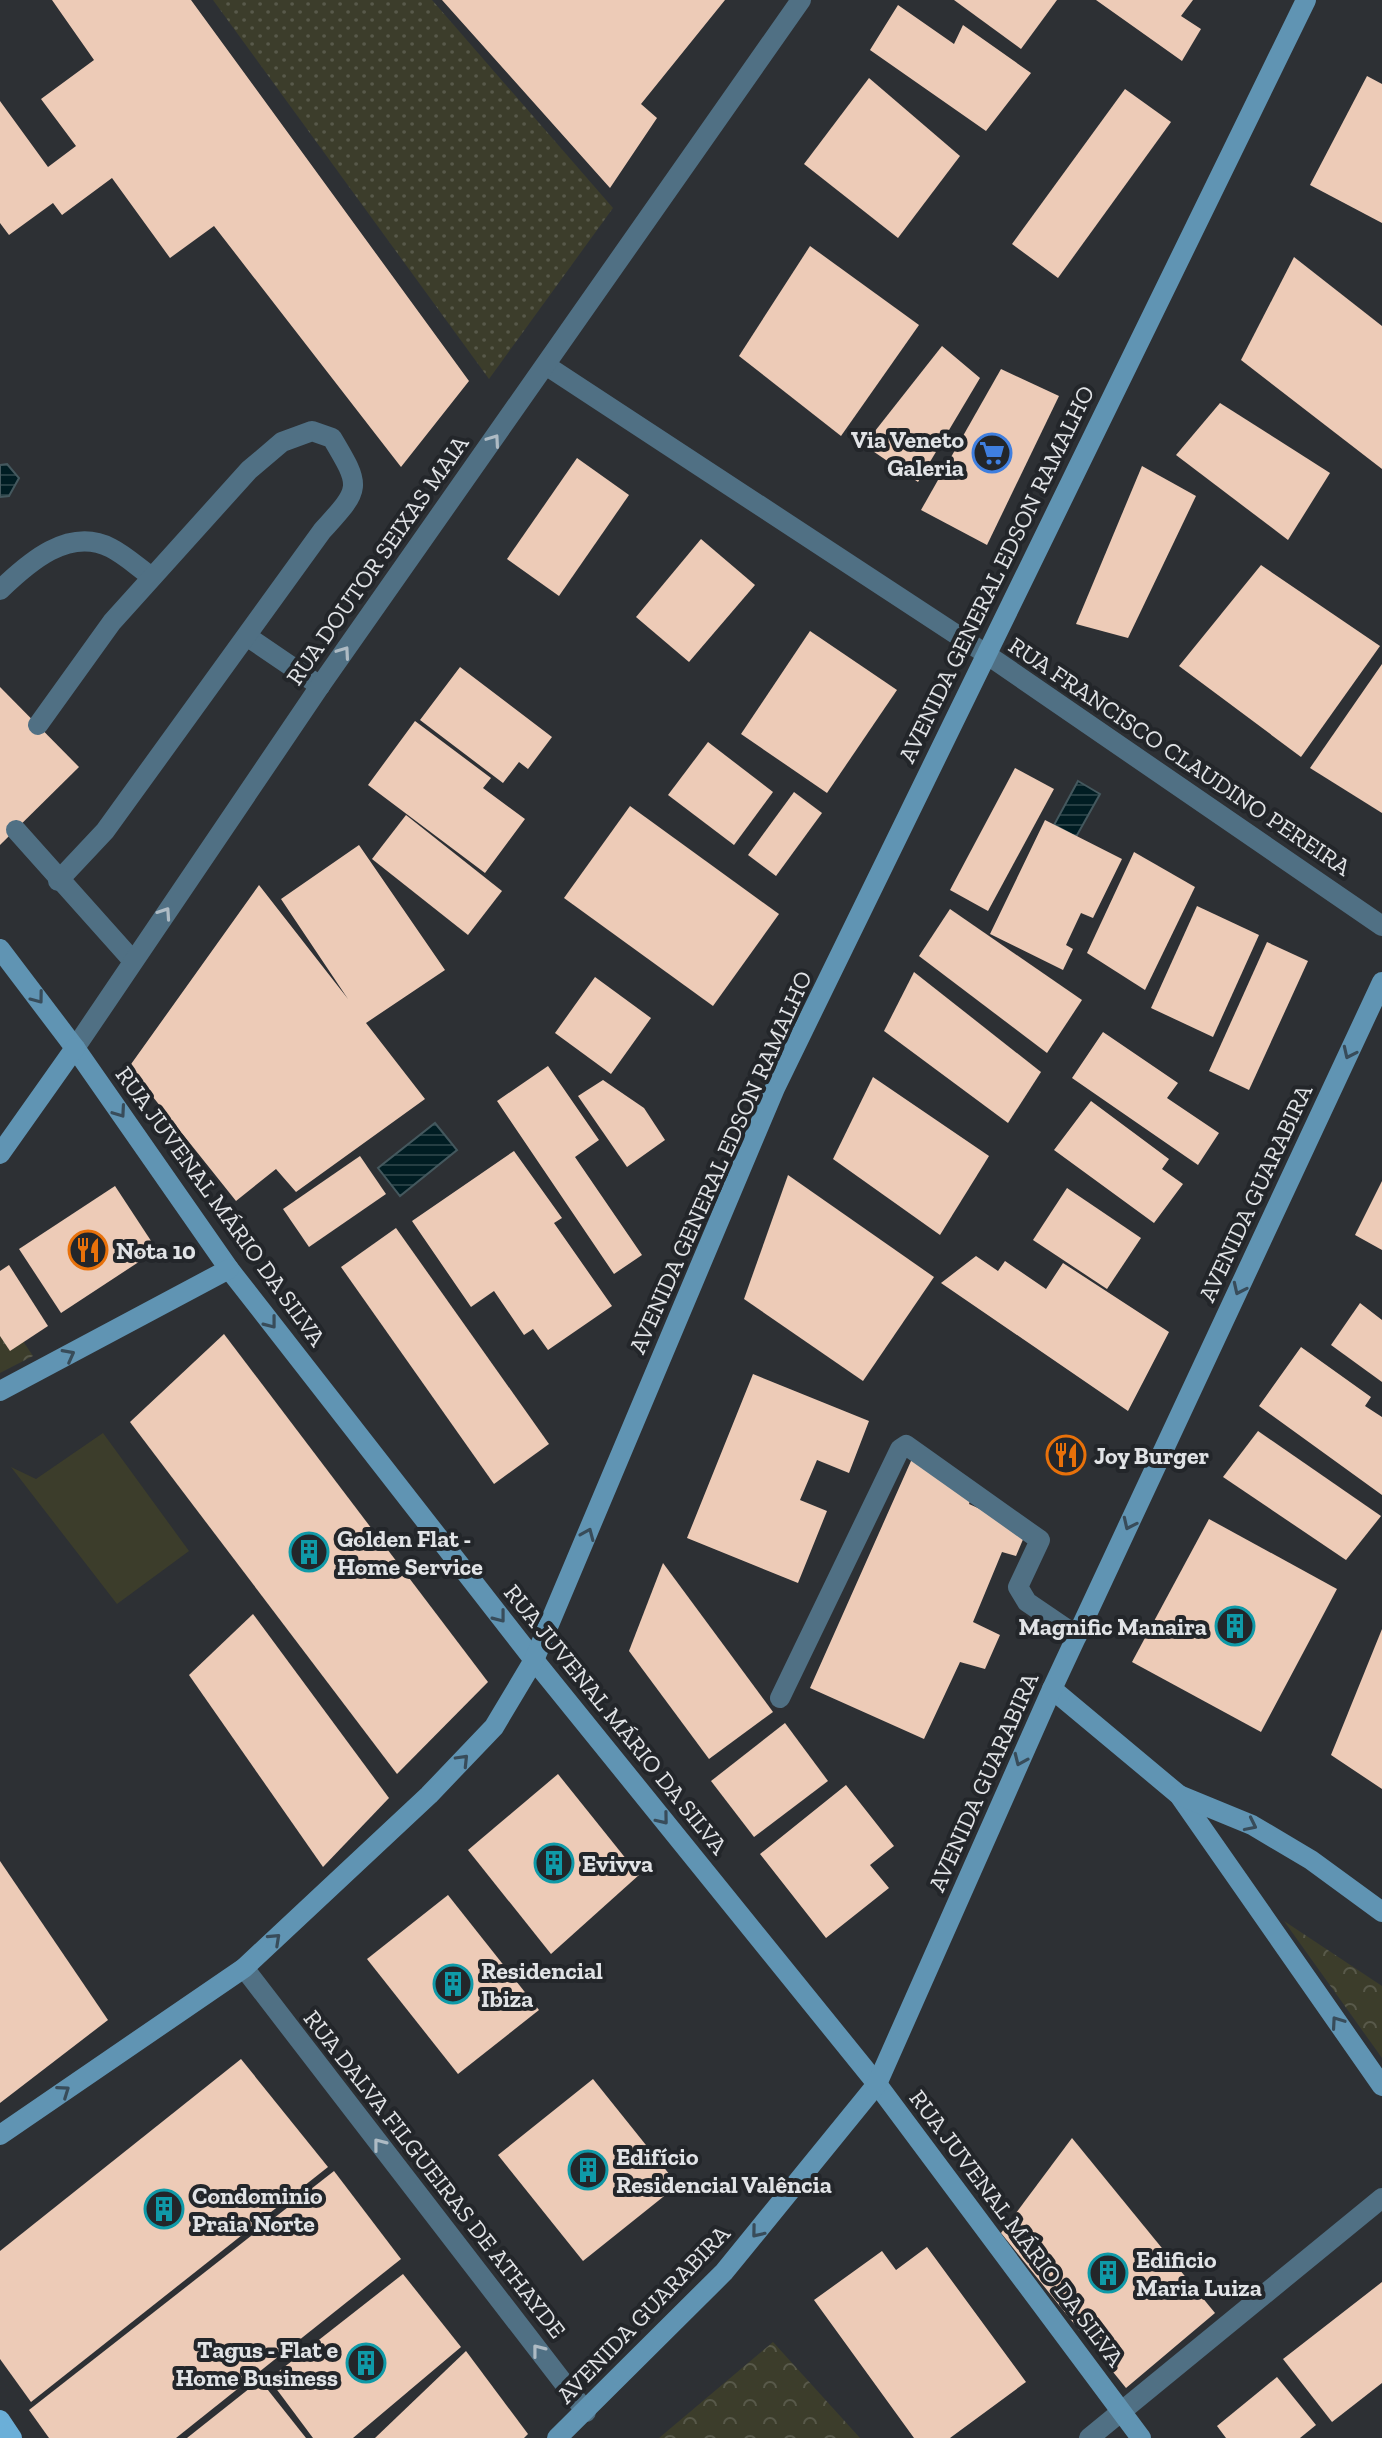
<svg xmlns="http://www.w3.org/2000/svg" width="1382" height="2438" font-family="'Zilla Slab',serif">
<defs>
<pattern id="grass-dots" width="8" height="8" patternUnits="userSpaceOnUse" patternTransform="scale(2)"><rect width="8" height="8" fill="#3c3d2b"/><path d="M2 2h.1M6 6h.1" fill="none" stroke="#58594a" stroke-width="1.8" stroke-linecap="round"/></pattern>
<pattern id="park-crowns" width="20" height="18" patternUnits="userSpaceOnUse" patternTransform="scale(2)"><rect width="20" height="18" fill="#3c3d2b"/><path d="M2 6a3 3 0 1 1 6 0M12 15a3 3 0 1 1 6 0" fill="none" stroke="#58594a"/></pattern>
<pattern id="water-rules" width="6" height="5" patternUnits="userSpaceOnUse" patternTransform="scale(2)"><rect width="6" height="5" fill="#001d23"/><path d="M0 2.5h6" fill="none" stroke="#253e43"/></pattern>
</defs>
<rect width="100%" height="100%" fill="#2d3034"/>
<path fill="url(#grass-dots)" d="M213,0H432L613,208L489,379Z"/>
<g fill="url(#park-crowns)">
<path d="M0,1307L33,1356L0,1373Z"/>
<path d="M1284,1921L1382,1986V2058Z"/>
<path d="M773,2342L860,2438H659Z"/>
</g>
<path fill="#3c3d2b" d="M103,1433L189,1551L117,1604L11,1467L36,1479Z"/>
<g fill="url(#water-rules)" stroke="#44585e" stroke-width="2">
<path d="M7,464L19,478L9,496L0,497V465Z"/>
<path d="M1078,781L1100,794L1076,837L1054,825Z"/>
<path d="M435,1123L457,1150L400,1196L378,1168Z"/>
</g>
<g fill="#edcbb7">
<path d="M52,0H191L469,381L401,467L214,226L170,258L112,178L62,215L53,203L9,235L0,223V101L48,167L76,146L41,99L94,60Z"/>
<path d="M442,0H725L641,104L657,118L610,188Z"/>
<path d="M954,0H1057L1021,49Z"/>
<path d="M1096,0H1193L1181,16L1201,29L1182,61Z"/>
<path d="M898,5L954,44L963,25L1031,73L986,131L870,50Z"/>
<path d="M1367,76L1382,84V223L1310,185Z"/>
<path d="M869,78L960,156L898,238L804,164Z"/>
<path d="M1125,89L1171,122L1058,278L1012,244Z"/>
<path d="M810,246L919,325L841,436L739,356Z"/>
<path d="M1294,257L1382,326V469L1241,360Z"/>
<path d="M942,346L980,378L918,482L864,445Z"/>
<path d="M1001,369L1059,396L987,545L921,510Z"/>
<path d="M1220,403L1330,473L1288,540L1176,455Z"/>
<path d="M577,458L629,495L559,596L507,559Z"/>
<path d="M1142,466L1196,496L1128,638L1076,624Z"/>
<path d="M701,539L755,585L689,662L636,617Z"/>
<path d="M1261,565L1380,646L1301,757L1179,666Z"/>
<path d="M810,631L897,690L827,793L741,734Z"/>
<path d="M1382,664V813L1310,768Z"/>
<path d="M460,667L552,737L528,769L519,762L503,783L420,720Z"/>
<path d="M0,687L79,767L0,845Z"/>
<path d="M415,721L491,778L483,788L525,819L485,873L368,785Z"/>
<path d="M708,742L773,792L734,845L668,795Z"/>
<path d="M1015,768L1054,789L988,911L950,890Z"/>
<path d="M794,792L822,813L776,876L748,855Z"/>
<path d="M630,806L779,914L713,1006L564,898Z"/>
<path d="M406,815L502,891L468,935L372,859Z"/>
<path d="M1045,820L1122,859L1093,918L1081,913L1066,945L1073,949L1063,970L990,934Z"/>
<path d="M359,845L445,970L366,1023L425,1099L296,1192L276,1169L236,1201L129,1067L259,885L348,999L281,899Z"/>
<path d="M1134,852L1195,887L1145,990L1087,953Z"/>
<path d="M1197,906L1259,935L1213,1037L1151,1008Z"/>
<path d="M950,909L1082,1000L1047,1053L919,956Z"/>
<path d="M1267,942L1308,961L1249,1090L1209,1071Z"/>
<path d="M914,972L1041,1072L1008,1123L884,1031Z"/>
<path d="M595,977L651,1018L611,1074L555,1033Z"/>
<path d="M1103,1032L1178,1083L1167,1098L1219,1133L1198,1165L1072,1078Z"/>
<path d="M548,1066L599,1140L575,1157L642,1255L614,1274L497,1101Z"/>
<path d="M873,1077L989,1156L940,1235L833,1159Z"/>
<path d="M603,1080L644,1108L665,1140L627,1167L578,1096Z"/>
<path d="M1091,1101L1169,1159L1162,1169L1183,1184L1154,1223L1054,1150Z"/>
<path d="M514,1151L562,1218L554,1223L612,1306L548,1350L533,1329L524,1335L494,1291L471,1307L412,1221Z"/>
<path d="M360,1156L386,1194L309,1247L283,1209Z"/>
<path d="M788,1175L934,1277L863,1381L744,1299Z"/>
<path d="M1382,1181V1250L1355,1235Z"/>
<path d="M115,1186L157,1250L61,1313L19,1249Z"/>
<path d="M1067,1188L1141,1238L1107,1289L1033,1240Z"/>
<path d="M396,1228L549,1444L494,1484L341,1267Z"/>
<path d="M976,1256L998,1271L1005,1261L1046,1289L1063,1263L1169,1332L1128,1411L941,1283Z"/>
<path d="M9,1265L48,1326L10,1351L0,1336V1271Z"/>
<path d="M1360,1303L1382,1320V1382L1331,1345Z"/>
<path d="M224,1334L488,1682L397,1774L130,1422Z"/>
<path d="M1301,1347L1371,1397L1365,1406L1382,1417V1495L1259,1406Z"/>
<path d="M753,1374L869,1421L849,1473L817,1460L800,1500L827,1511L798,1583L687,1538Z"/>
<path d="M1258,1431L1381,1516L1346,1560L1223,1477Z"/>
<path d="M915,1452L972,1494L969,1504L1027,1530L1016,1556L1002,1552L973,1622L1000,1635L985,1669L960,1662L924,1739L810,1688Z"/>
<path d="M1209,1519L1337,1589L1261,1732L1132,1662Z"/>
<path d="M663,1563L773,1712L709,1759L629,1651Z"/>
<path d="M253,1614L389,1798L323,1867L189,1675Z"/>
<path d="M1382,1629V1789L1331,1755Z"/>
<path d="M785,1723L828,1781L754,1837L711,1781Z"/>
<path d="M558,1774L639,1875L551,1954L468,1850Z"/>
<path d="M846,1785L894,1846L870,1865L889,1888L826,1938L760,1854Z"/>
<path d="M0,1861L108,2020L0,2103Z"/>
<path d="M448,1895L539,2010L458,2074L367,1959Z"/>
<path d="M241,2059L328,2167L31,2402L0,2359V2251Z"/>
<path d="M593,2079L678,2185L583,2261L498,2155Z"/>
<path d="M1072,2138L1215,2313L1126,2388L1001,2233Z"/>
<path d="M334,2171L401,2259L176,2438H49L29,2410Z"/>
<path d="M927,2247L1026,2382L950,2438H914L814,2300L882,2251L896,2270Z"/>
<path d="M403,2274L461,2347L353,2438H313L269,2379Z"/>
<path d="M1382,2282V2383L1332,2422L1283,2359Z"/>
<path d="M466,2351L528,2434L524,2438H375Z"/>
<path d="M1277,2377L1316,2425L1300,2438H1226L1217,2426Z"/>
<path d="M260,2380L306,2438H187Z"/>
</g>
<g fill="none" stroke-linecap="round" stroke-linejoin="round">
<g stroke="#507084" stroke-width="20">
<path d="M0,590C28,563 69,526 111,548C125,555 139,568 152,577"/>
<path d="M248,637L320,686"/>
<path d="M38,725L112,622L249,470L282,442L312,431L332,438C362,488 361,488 322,531L105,831L58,881"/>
<path d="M16,830L133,961"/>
<path d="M780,1698L900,1449L906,1445L1040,1540L1018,1587L1027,1602L1077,1636"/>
</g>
<g stroke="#507084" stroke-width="20">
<path d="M547,366L986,654L1382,926"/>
<path d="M244,1968L586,2412"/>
<path d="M1089,2438L1382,2198"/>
</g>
<path stroke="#507084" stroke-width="20" d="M75,1048L320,686L801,0"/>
<g stroke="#6094b3" stroke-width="20">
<path d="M0,949L75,1048L229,1269L534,1660L877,2084L1141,2438"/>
<path d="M0,1154L75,1048"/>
<path d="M0,1391L229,1269"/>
<path d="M1052,1689L1179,1795L1382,2086"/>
<path d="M1179,1795L1252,1825L1311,1860L1382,1912"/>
<path d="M0,2135L244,1968L429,1795L494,1727L534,1660L775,1088L1306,0"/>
<path d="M557,2438L724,2272L877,2084L1052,1689L1382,982"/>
</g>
<path stroke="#6bafd8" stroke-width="20" d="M0,2420L12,2438"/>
</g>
<defs><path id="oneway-chevron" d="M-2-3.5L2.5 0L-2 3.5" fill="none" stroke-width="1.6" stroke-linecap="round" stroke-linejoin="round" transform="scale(2)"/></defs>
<g stroke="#aebbc4">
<use href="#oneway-chevron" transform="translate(494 440) rotate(-55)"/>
<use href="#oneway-chevron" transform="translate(344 652) rotate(-55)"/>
<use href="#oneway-chevron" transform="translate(165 913) rotate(-56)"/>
<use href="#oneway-chevron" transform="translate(379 2144) rotate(-128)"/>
<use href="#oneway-chevron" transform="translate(538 2350) rotate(-128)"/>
</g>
<g stroke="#384c5a">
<use href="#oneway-chevron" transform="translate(38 998) rotate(53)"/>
<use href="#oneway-chevron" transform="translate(1349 1053) rotate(115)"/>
<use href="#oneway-chevron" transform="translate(120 1112) rotate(55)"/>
<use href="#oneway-chevron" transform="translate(1239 1289) rotate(115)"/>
<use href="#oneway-chevron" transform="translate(271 1323) rotate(52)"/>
<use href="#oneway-chevron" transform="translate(69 1355) rotate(-28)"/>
<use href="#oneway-chevron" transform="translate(1129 1524) rotate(115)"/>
<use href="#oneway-chevron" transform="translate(588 1534) rotate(-67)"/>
<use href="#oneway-chevron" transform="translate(500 1617) rotate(52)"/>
<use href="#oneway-chevron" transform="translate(463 1760) rotate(-46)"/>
<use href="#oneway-chevron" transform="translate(1020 1760) rotate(114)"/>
<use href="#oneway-chevron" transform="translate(663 1819) rotate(51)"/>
<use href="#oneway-chevron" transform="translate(1251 1825) rotate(26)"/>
<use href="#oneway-chevron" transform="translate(275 1939) rotate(-43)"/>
<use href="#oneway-chevron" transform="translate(1337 2022) rotate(-125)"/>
<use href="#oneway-chevron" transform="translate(64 2091) rotate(-35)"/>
<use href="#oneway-chevron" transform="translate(757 2232) rotate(129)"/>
</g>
<defs>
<g id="supermarket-ring" transform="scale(2)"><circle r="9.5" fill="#23262a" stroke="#3f7fe0" stroke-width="1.5"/><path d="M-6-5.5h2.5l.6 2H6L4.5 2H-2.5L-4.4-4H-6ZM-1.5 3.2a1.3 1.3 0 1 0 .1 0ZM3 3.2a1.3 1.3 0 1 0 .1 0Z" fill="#3f7fe0"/></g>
<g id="restaurant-ring" transform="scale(2)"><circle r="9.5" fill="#23262a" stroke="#e8710a" stroke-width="1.5"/><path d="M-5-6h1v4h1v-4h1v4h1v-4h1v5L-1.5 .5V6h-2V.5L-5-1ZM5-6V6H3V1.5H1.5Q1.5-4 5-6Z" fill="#e8710a"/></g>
<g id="building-ring" transform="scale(2)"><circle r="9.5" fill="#23262a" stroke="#0f9aa8" stroke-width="1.5"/><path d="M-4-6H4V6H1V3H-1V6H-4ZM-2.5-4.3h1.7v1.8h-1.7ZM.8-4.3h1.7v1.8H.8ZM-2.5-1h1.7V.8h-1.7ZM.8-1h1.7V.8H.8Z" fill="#0f9aa8"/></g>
</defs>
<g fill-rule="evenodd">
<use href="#supermarket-ring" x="992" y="453"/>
<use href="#restaurant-ring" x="88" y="1250"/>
<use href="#restaurant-ring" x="1066" y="1455"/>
<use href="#building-ring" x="309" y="1552"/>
<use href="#building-ring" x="1235" y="1626"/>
<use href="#building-ring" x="554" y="1863"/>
<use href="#building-ring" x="453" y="1984"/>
<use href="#building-ring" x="588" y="2170"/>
<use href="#building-ring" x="164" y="2209"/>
<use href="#building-ring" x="1108" y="2273"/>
<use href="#building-ring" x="366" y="2363"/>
</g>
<g text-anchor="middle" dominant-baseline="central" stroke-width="8" stroke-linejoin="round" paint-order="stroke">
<g font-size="24" font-weight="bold" fill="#e1e3e6" stroke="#23262a" text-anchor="start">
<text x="964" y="439" text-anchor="end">Via Veneto<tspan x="964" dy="28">Galeria</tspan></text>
<text x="116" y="1250">Nota 10</text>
<text x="1094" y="1455">Joy Burger</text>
<text x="337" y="1538">Golden Flat -<tspan x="337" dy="28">Home Service</tspan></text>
<text x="1207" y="1626" text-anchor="end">Magnific Manaira</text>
<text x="582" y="1863">Evivva</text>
<text x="481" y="1970">Residencial<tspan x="481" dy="28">Ibiza</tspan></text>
<text x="616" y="2156">Edifício<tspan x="616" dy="28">Residencial Valência</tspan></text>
<text x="192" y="2195">Condominio<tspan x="192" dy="28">Praia Norte</tspan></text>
<text x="1136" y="2259">Edificio<tspan x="1136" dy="28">Maria Luiza</tspan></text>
<text x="338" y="2349" text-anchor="end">Tagus - Flat e<tspan x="338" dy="28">Home Business</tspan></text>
</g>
<g font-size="24" fill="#e1e3e6" stroke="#23262a">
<text transform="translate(377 560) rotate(-55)">RUA DOUTOR SEIXAS MAIA</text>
<text transform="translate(996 574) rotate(-64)">AVENIDA GENERAL EDSON RAMALHO</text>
<text transform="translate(1180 756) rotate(34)">RUA FRANCISCO CLAUDINO PEREIRA</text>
<text transform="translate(720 1162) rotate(-66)">AVENIDA GENERAL EDSON RAMALHO</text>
<text transform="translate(1255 1193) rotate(-65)">AVENIDA GUARABIRA</text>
<text transform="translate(221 1206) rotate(54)">RUA JUVENAL MÁRIO DA SILVA</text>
<text transform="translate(616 1719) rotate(51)">RUA JUVENAL MÁRIO DA SILVA</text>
<text transform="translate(983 1782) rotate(-66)">AVENIDA GUARABIRA</text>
<text transform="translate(435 2174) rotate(52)">RUA DALVA FILGUEIRAS DE ATHAYDE</text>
<text transform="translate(1017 2228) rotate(53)">RUA JUVENAL MÁRIO DA SILVA</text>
<text transform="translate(643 2314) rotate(-46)">AVENIDA GUARABIRA</text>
</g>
</g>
</svg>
